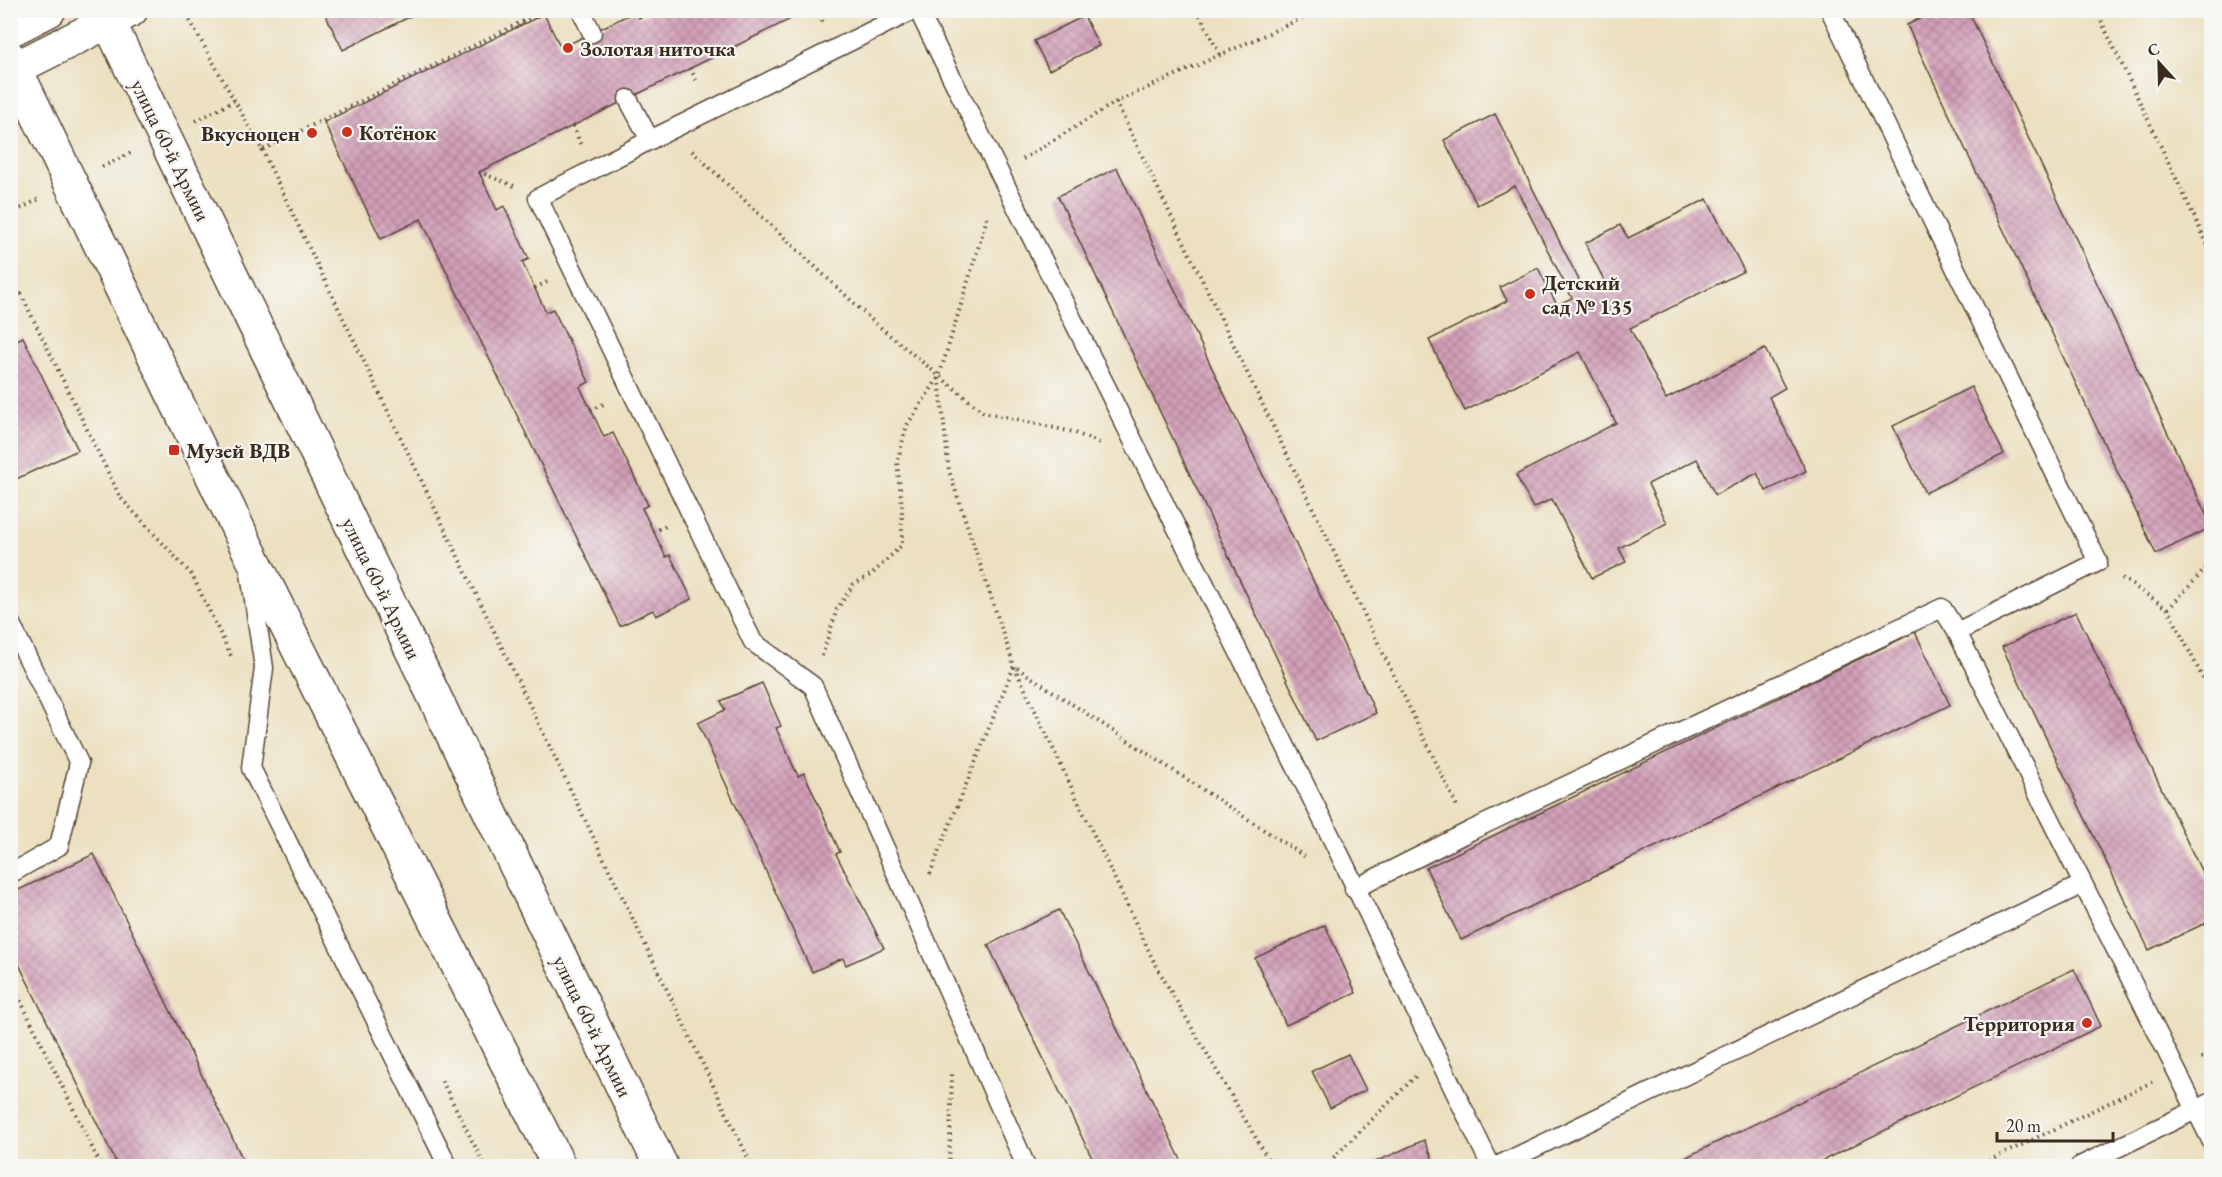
<svg xmlns="http://www.w3.org/2000/svg" width="2222" height="1177" font-family="'EB Garamond',serif">
<defs>
<pattern id="building-cross-hatch" width="8" height="8" patternUnits="userSpaceOnUse" patternTransform="scale(1.5)"><rect width="8" height="8" fill="#d29fb8"/><path d="M0 0l8 8M0 8l8-8" fill="none" stroke="#ac8295"/></pattern>
</defs>
<rect width="100%" height="100%" fill="#f6f6f2"/>
<filter id="ink" filterUnits="userSpaceOnUse"><feTurbulence type="fractalNoise" baseFrequency=".0167" numOctaves="2"/><feDisplacementMap in="SourceGraphic" scale="12" xChannelSelector="R" yChannelSelector="G"/><feConvolveMatrix kernelMatrix="1 2 1 2 8 2 1 2 1" color-interpolation-filters="sRGB"/></filter>
<filter id="wash" filterUnits="userSpaceOnUse"><feTurbulence type="fractalNoise" baseFrequency=".008" numOctaves="4" result="noise"/><feDisplacementMap in="SourceGraphic" scale="24" xChannelSelector="R" yChannelSelector="G"/><feGaussianBlur stdDeviation="1.35" result="paint"/><feColorMatrix in="noise" values="0 0 0 0 0 0 0 0 0 0 0 0 0 0 0 0 0 1.4 0 .05"/><feComposite in="paint" operator="in"/></filter>
<g filter="url(#wash)">
<rect width="100%" height="100%" fill="#ece0c0"/>
<g id="blocks">
<g fill="url(#building-cross-hatch)">
<path d="M323,10H423L343,50Z"/>
<path d="M654,10H809L479,172L497,210L504,206L529,259L522,262L546,312L553,309L589,382L580,387L604,437L613,433L648,505L642,508L666,557L670,555L692,599L656,616L653,610L620,626L421,219L381,239L324,122L544,14L561,48L636,11L639,18Z"/>
<path d="M1937,10H1968L2212,527L2156,554L1907,25Z"/>
<path d="M1084,16L1099,46L1049,70L1034,41Z"/>
<path d="M1495,114L1585,292L1605,282L1585,243L1620,225L1628,238L1707,199L1744,271L1630,328L1666,399L1765,349L1785,388L1769,397L1806,471L1766,491L1757,473L1715,495L1697,459L1648,484L1667,523L1619,548L1626,562L1592,578L1552,499L1533,508L1516,475L1616,423L1580,352L1465,411L1429,340L1507,301L1500,287L1538,268L1557,305L1572,298L1515,186L1477,205L1444,140Z"/>
<path d="M1117,168L1376,713L1316,741L1058,196Z"/>
<path d="M23,337L78,450L10,482V343Z"/>
<path d="M1971,387L2004,454L1925,493L1893,426Z"/>
<path d="M2076,612L2212,893V920L2149,950L2002,647Z"/>
<path d="M1915,632L1950,705L1461,940L1426,868Z"/>
<path d="M762,683L781,726L776,728L798,776L804,773L840,852L836,854L884,948L846,965L843,958L812,972L698,723L725,710L721,701Z"/>
<path d="M94,854L246,1166H118L10,946V894Z"/>
<path d="M1059,910L1184,1166H1096L988,945Z"/>
<path d="M1325,925L1356,993L1286,1025L1255,958Z"/>
<path d="M2074,969L2101,1026L1811,1166H1668Z"/>
<path d="M1348,1054L1366,1090L1330,1108L1312,1071Z"/>
<path d="M1424,1140L1436,1166H1372L1371,1164Z"/>
</g>
</g>
</g>
<g filter="url(#ink)">
<use href="#blocks" fill-opacity="0" stroke="#564536" stroke-width="1.5"/>
<g fill="none" stroke-linecap="round" stroke-linejoin="round">
<g stroke="#564536" stroke-width="21">
<g id="lane">
<path d="M581,10L592,33"/>
<path d="M914,10L650,140L538,198L753,642L813,686L1026,1166"/>
<path d="M918,10L1337,849L1491,1166"/>
<path d="M1830,10L2098,562L1957,632L2212,1142"/>
<path d="M628,99L650,140"/>
<path d="M250,573L264,668L251,768L448,1166"/>
<path d="M10,622L79,763L59,846L10,874"/>
<path d="M1354,889L1470,831L1942,608L1957,632"/>
<path d="M1497,1166L2083,884"/>
<path d="M2080,1166L2212,1102"/>
</g>
</g>
<g stroke="#564536" stroke-width="36">
<g id="secondary">
<path d="M103,10L661,1166"/>
<path d="M10,30L49,10"/>
<path d="M10,58L246,545L559,1166"/>
<path d="M10,71L131,10"/>
</g>
</g>
<g stroke="#564536" stroke-width="4" stroke-dasharray="1.5 4.5" stroke-linecap="butt">
<path d="M184,10L262,150L546,10"/>
<path d="M816,10L823,23"/>
<path d="M1197,10L1220,55"/>
<path d="M2096,10L2212,254"/>
<path d="M690,68L698,84"/>
<path d="M1116,102L1457,806"/>
<path d="M196,121L234,101"/>
<path d="M573,126L581,145"/>
<path d="M262,150L752,1166"/>
<path d="M692,151L875,323L983,412L1073,432L1102,444"/>
<path d="M1023,159L1116,102L1320,10"/>
<path d="M102,167L133,152"/>
<path d="M479,172L514,186"/>
<path d="M10,214L39,199"/>
<path d="M535,288L547,282"/>
<path d="M10,299L21,294L120,497L192,575L232,658"/>
<path d="M939,378L949,471L1014,666L1155,964L1272,1166"/>
<path d="M591,410L606,403"/>
<path d="M653,532L666,526"/>
<path d="M2122,578L2168,609L2212,696"/>
<path d="M2168,609L2212,562"/>
<path d="M822,656L837,609L853,585L872,574L902,545V506L897,462L907,425L939,377L988,215"/>
<path d="M930,874L1014,666L1307,858"/>
<path d="M10,979L101,1166"/>
<path d="M2201,1058L2212,1053"/>
<path d="M442,1081L485,1166"/>
<path d="M949,1166L952,1074"/>
<path d="M1325,1166L1416,1076"/>
<path d="M1978,1166L2152,1082"/>
</g>
<use href="#lane" stroke="#fff" stroke-width="18"/>
<use href="#secondary" stroke="#fff" stroke-width="33"/>
</g>
</g>
<g fill="#c8321e" stroke="#f6f6f2" stroke-width="2">
<circle cx="568" cy="48" r="6"/>
<circle cx="347" cy="132" r="6"/>
<circle cx="312" cy="133" r="6"/>
<circle cx="1530" cy="294" r="6"/>
<rect x="168" y="444" width="12" height="12" rx="3"/>
<circle cx="2087" cy="1023" r="6"/>
</g>
<g text-anchor="middle" dominant-baseline="central" stroke-width="4.5" stroke-linejoin="round" paint-order="stroke">
<g font-size="21" font-weight="bold" fill="#3b2a1e" stroke="#f6f6f2" text-anchor="start">
<text x="580" y="48">Золотая ниточка</text>
<text x="359" y="132">Котёнок</text>
<text x="300" y="133" text-anchor="end">Вкусноцен</text>
<text x="1542" y="282">Детский<tspan x="1542" dy="24">сад № 135</tspan></text>
<text x="186" y="450">Музей ВДВ</text>
<text x="2075" y="1023" text-anchor="end">Территория</text>
</g>
<g font-size="21" fill="#3b2a1e" stroke="#f6f6f2">
<text transform="translate(171 150) rotate(64)">улица 60-й Армии</text>
<text transform="translate(382 588) rotate(64)">улица 60-й Армии</text>
<text transform="translate(593 1026) rotate(64)">улица 60-й Армии</text>
</g>
</g>
<rect width="2222" height="1177" fill="none" stroke="#f6f6f2" stroke-width="36"/>
<g transform="translate(2159 63) rotate(338)" stroke="#f6f6f2" stroke-width="4.5" paint-order="stroke">
<path d="M0-4.5L10 22L0 15L-10 22Z" fill="#3b2a1e"/>
<text y="-9" font-size="16" font-weight="bold" text-anchor="middle" fill="#3b2a1e">С</text>
</g>
<path d="M1997 1132v9h116v-9" fill="none" stroke="#3b2a1e" stroke-width="3"/>
<text x="2006" y="1132" font-size="18" fill="#3b2a1e" stroke="#f6f6f2" stroke-width="4.5" paint-order="stroke">20 m</text>
</svg>
